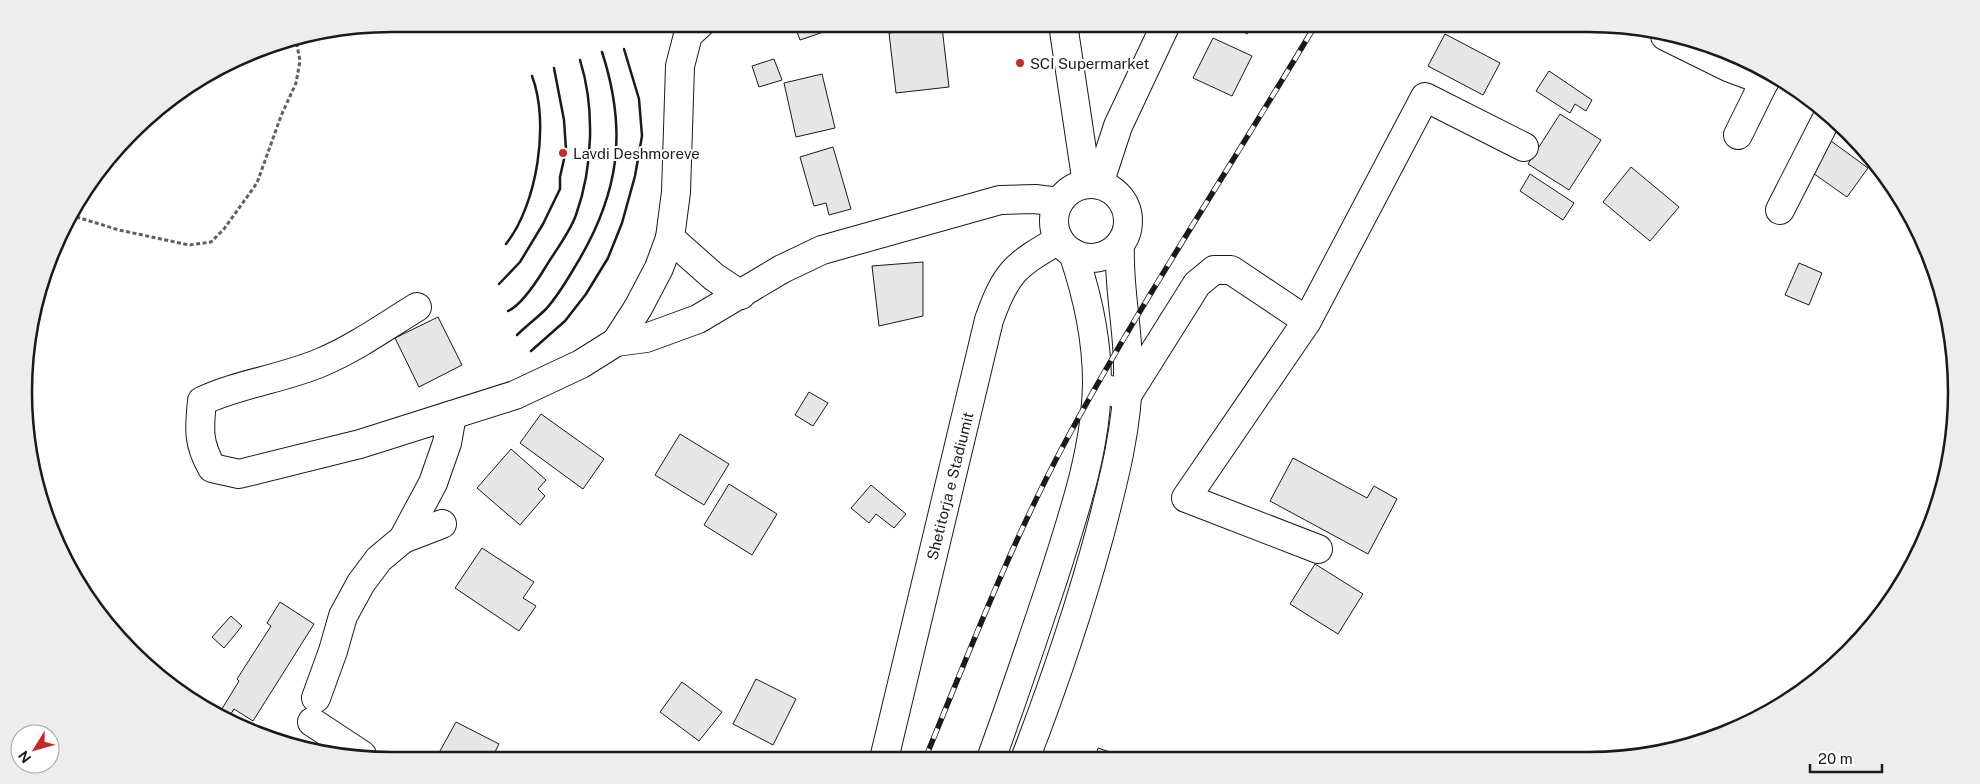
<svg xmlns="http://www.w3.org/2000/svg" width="1980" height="784" font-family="'Public Sans',sans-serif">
<rect width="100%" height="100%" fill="#fff"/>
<g fill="#e6e6e6" stroke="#1a1a1a">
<path d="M794,24H847L800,40Z"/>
<path d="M1232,24H1253L1247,34Z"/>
<path d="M942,27L949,87L896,93L889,33Z"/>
<path d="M1445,34L1500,63L1483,95L1428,66Z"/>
<path d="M1213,38L1252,56L1232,96L1193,78Z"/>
<path d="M774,59L782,80L759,87L752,66Z"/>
<path d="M1549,71L1592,100L1586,111L1575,104L1570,113L1536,91Z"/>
<path d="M822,74L835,128L796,137L784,83Z"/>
<path d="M1560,114L1601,140L1569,190L1528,164Z"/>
<path d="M1831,141L1868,168L1847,197L1810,171Z"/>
<path d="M833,147L851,209L829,215L826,203L814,206L800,157Z"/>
<path d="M1631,167L1679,207L1650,241L1603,202Z"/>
<path d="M1530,174L1574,203L1563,220L1520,191Z"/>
<path d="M923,262V316L879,326L872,266Z"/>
<path d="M1799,263L1822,273L1809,305L1785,295Z"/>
<path d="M438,317L462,365L419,387L395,338Z"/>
<path d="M809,392L828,403L813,426L795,415Z"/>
<path d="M541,414L604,459L583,489L520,443Z"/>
<path d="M680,434L729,464L704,505L655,475Z"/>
<path d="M511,449L546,480L538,489L545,496L520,525L477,488Z"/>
<path d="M1293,458L1367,498L1374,486L1397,499L1368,554L1270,501Z"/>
<path d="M729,484L777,514L752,555L704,525Z"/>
<path d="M871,485L906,514L894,528L876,514L869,523L851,508Z"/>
<path d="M482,548L534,582L523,598L536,606L519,631L455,588Z"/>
<path d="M1315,564L1363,594L1338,634L1290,604Z"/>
<path d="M280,602L314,624L253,721L234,709L229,717L220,712L239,681L237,679L271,626L267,623Z"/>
<path d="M231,616L242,626L224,648L212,637Z"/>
<path d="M756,679L796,699L773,745L733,724Z"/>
<path d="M682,682L722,712L699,741L660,712Z"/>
<path d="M456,722L499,744L491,760H435Z"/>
<path d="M1098,748L1128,758H1095Z"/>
</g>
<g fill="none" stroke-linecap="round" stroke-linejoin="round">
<g stroke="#1a1a1a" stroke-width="30">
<g id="minor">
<path d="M1665,36L1730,68L1765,81"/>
<path d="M1738,135L1769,72"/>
<path d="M1780,210L1829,114"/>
<path d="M670,238L714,277L741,295"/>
<path d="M417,307C386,326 355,348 322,362C283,379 240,383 202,401C199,430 198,443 212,468L239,474L360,444L515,395L581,364L616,342L638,308L659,268L670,238L676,192L680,66L688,35L700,24"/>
<path d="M1307,321L1425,97L1524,147"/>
<path d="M616,342L646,338L698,319L782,269L822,250L1000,200L1035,199L1059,202"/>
<path d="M1097,385L1126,397L1197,284L1214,270H1231L1307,321L1186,498L1318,549"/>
<path d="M403,539L442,524"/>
<path d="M316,698L333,651L343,616L361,583L379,559L403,539L433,483L447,443L452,415"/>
<path d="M312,722L362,755"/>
<path d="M884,759L989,320C1006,272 1015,265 1059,240"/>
</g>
</g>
<g stroke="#1a1a1a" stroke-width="30">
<g id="major">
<path d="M1063,24L1087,184"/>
<circle cx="1091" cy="221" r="37"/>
<path d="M1099,184L1118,126L1166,24"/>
<path d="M991,759C1013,699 1033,639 1053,579C1073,516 1096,450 1097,383C1097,339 1087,294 1073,253"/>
<path d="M1025,759C1054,684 1080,607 1101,529C1114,479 1128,425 1128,373C1129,330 1118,289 1120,245"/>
</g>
</g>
<path stroke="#5f5f5f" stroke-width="3" stroke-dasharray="4 2.5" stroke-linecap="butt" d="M70,215L119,230L189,245L211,242L224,229L257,183L281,116L296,83L300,61L296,40"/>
<use href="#minor" stroke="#fff" stroke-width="28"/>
<use href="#major" stroke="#fff" stroke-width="28"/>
<g stroke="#1a1a1a" stroke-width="5.5">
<path id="rail" d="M925,759C968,655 1009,548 1062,448C1140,303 1232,165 1316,24"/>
</g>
<use href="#rail" stroke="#fff" stroke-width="4" stroke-dasharray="11" stroke-linecap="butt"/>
<g stroke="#1a1a1a" stroke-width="2.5">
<path d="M506,244C537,205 550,123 532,76"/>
<path d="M499,284L520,262L543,224L560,189V177L566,150L564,120L554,68"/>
<path d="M508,311C522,305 537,281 545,268C555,251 569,234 576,215C593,167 595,108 580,60"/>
<path d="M517,335C526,326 537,318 546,309C558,296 567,280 576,265C619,194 628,132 602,52"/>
<path d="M531,351L565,321L586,294L608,258L622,223L635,176L642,136L639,99L624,49"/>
</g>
</g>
<g fill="#c62828" stroke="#fff" stroke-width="2">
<circle cx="1020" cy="63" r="5"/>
<circle cx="563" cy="153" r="5"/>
</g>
<g text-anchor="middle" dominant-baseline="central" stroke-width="4" stroke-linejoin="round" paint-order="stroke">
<g font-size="15" fill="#1a1a1a" stroke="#fff" text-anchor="start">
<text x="1030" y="63">SCI Supermarket</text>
<text x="573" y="153">Lavdi Deshmoreve</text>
</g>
<g font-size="15" fill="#1a1a1a" stroke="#fff">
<text transform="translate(950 486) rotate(-76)">Shetitorja e Stadiumit</text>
</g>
</g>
<path d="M0 0H1980V784H0ZM392 32H1588A360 360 0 0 1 1948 392V392A360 360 0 0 1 1588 752H392A360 360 0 0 1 32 392V392A360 360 0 0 1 392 32Z" fill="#ededed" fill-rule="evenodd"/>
<path fill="none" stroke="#1a1a1a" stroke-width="2.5" d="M392 32H1588A360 360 0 0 1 1948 392V392A360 360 0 0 1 1588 752H392A360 360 0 0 1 32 392V392A360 360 0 0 1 392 32Z"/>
<g transform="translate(35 749) rotate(233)"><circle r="24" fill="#ffffff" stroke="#a3a3a3"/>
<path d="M0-4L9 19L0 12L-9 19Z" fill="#c62828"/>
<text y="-8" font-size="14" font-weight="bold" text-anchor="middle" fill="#1a1a1a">N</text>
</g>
<path d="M1810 764v8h72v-8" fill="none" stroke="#1a1a1a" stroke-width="2.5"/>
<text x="1818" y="764" font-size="15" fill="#1a1a1a" stroke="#ffffff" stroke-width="4" paint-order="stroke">20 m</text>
</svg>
